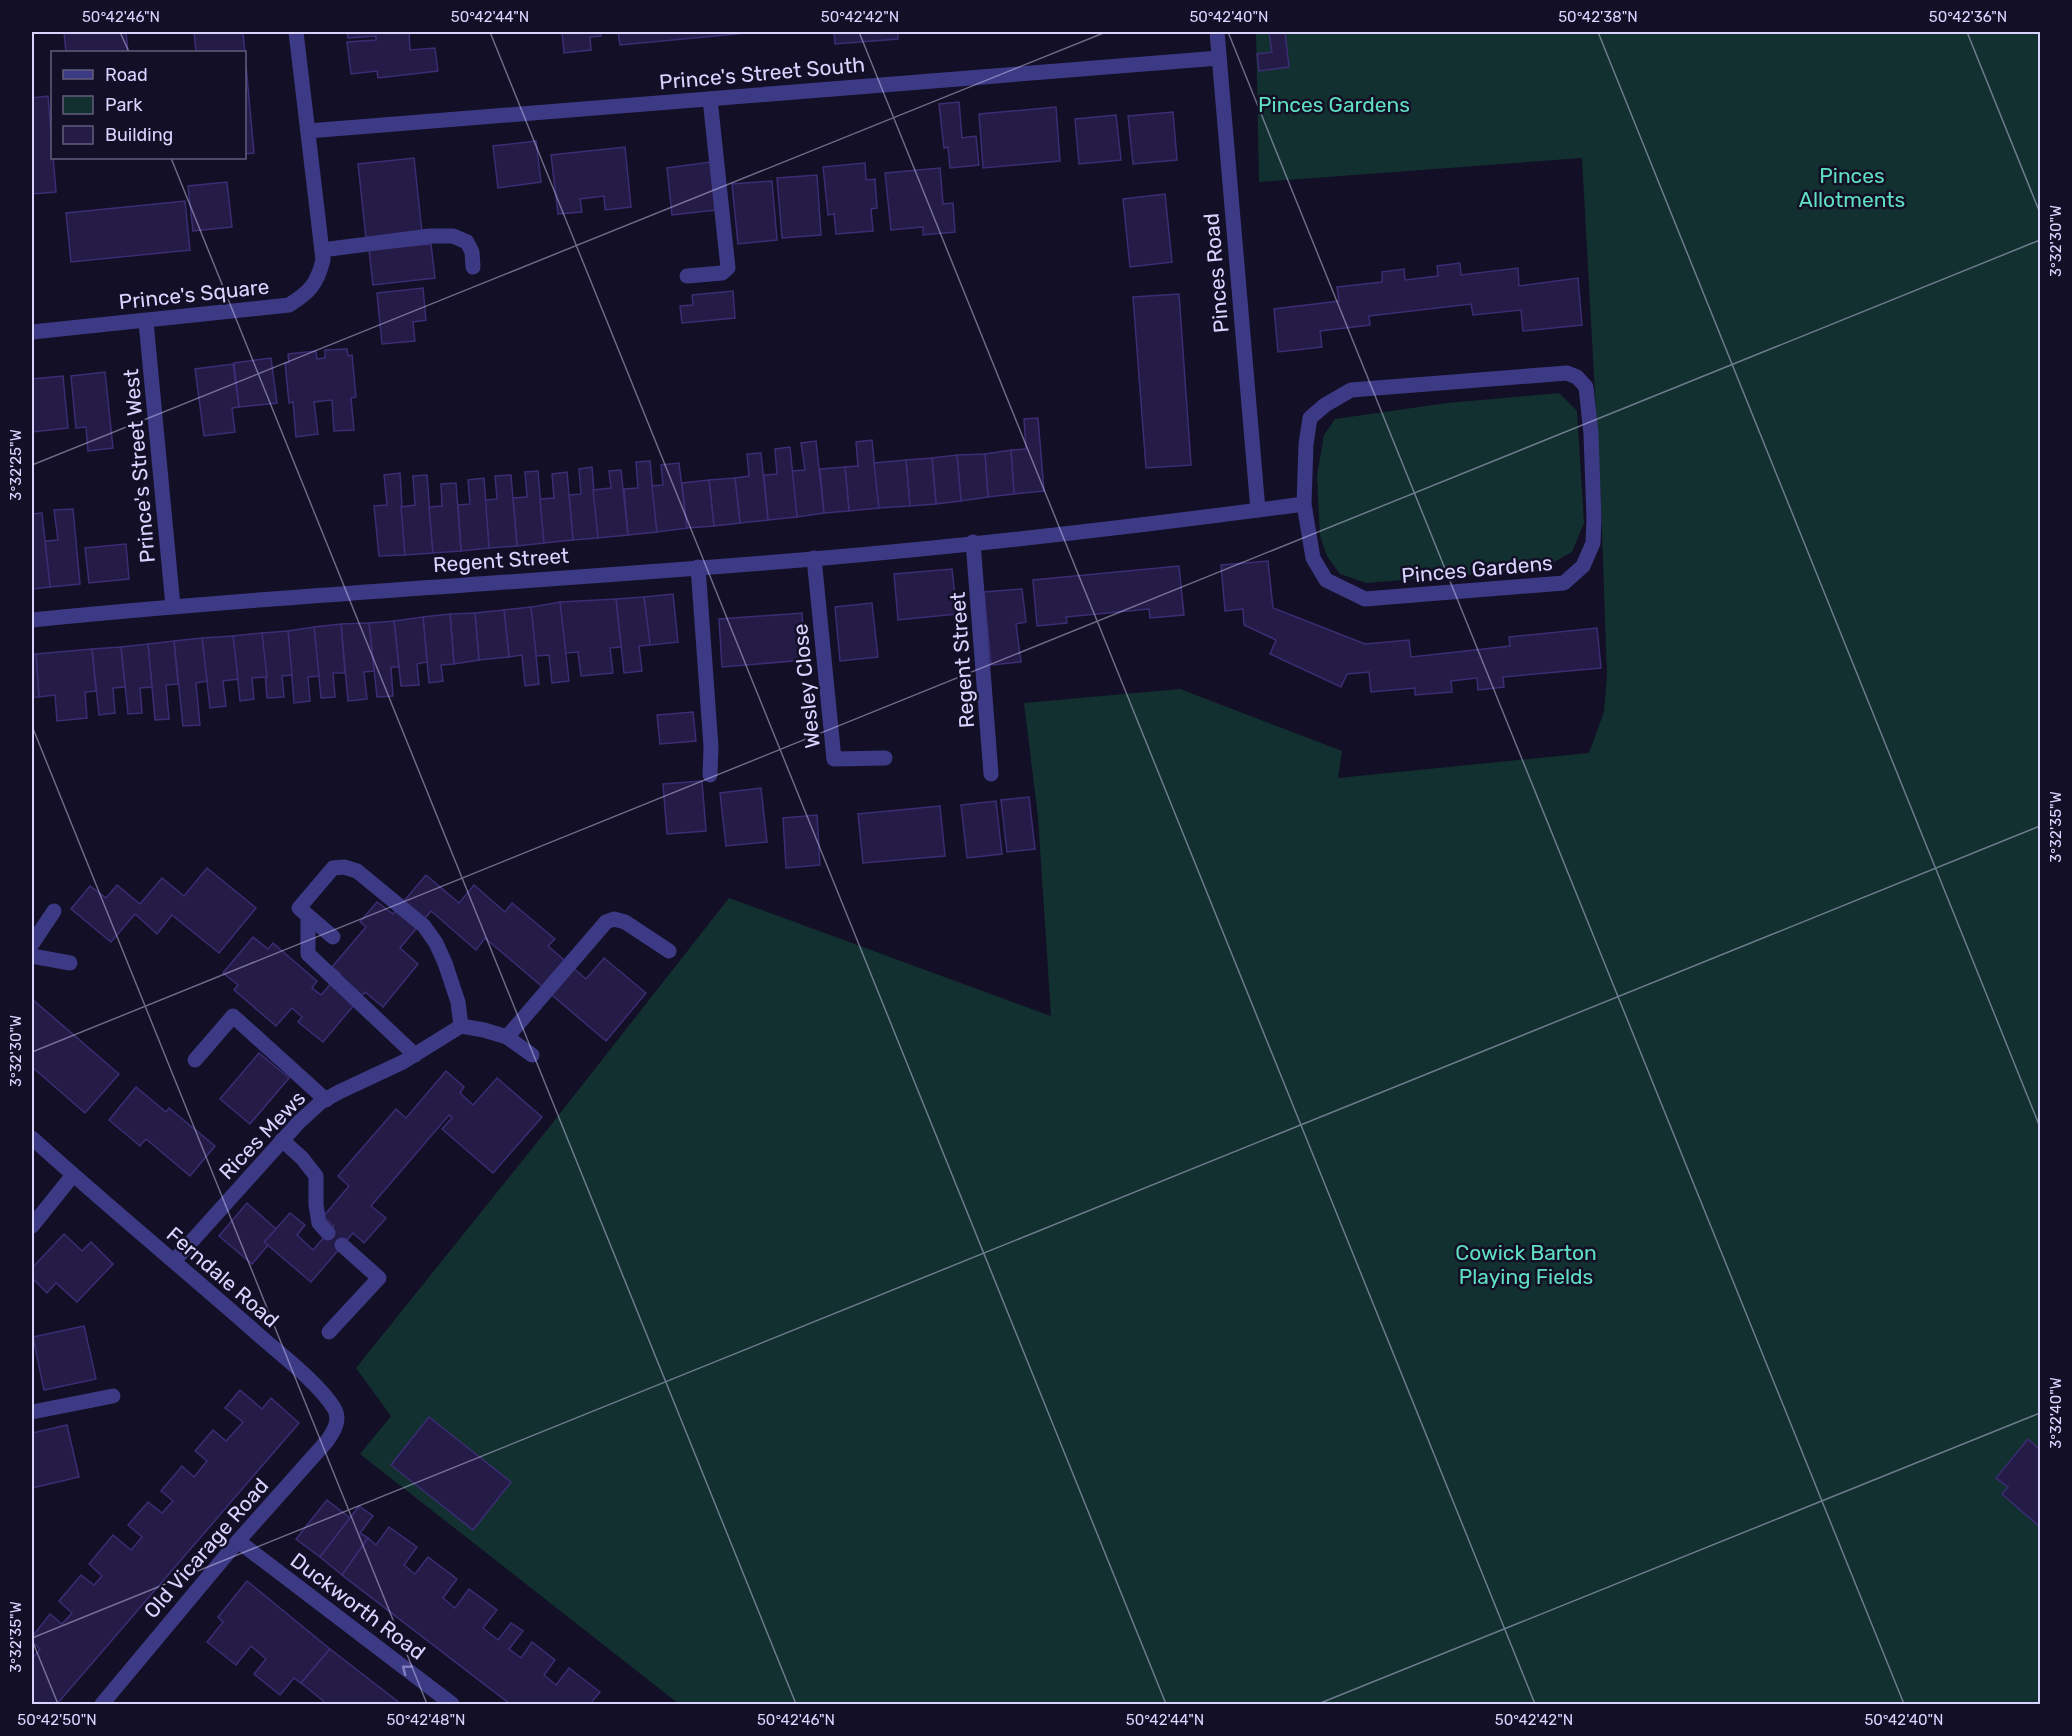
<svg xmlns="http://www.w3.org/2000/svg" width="2072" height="1736" font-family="Rubik,sans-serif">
<rect width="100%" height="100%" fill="#130f26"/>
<g fill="#12302f">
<path d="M1256,32H2040V1704H679L360,1454L391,1416L356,1368L547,1130L729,898L1051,1016L1038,817L1024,703L1180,689L1342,751L1338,778L1589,753L1604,712L1607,676L1601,502L1582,158L1259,182Z"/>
<path d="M1559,393L1577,411L1584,523L1572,552L1541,569L1366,583L1340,574L1327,556L1320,536L1317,475L1324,435L1335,419L1447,403Z"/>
</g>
<g fill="#241b47" stroke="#3b2d73" stroke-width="1.5">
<path d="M64,32H126L128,52H66Z"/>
<path d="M194,32H243L254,153L244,154V52H196Z"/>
<path d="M347,32H409L410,50L435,48L438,71L378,78L377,71L351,74L347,42L376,40V36L348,38Z"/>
<path d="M562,32H600L601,36L590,37L591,50L564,53Z"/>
<path d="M618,32H758L620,45Z"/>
<path d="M834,32H898V39L835,44Z"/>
<path d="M1269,32H1285L1289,67L1259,71L1257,54L1272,52Z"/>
<path d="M48,96L56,192L32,194V98Z"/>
<path d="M959,102L962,138L976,136L979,165L950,168L948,147L944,148L939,104Z"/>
<path d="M1056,107L1060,161L983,168L979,114Z"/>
<path d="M1173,112L1177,160L1133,164L1128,116Z"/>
<path d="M1116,115L1121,160L1079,164L1075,119Z"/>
<path d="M536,141L541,182L498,188L493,146Z"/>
<path d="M625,147L631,207L605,210L604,196L580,199L582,212L558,214L551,155Z"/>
<path d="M414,158L422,232L366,238L358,164Z"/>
<path d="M710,162L716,210L672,215L667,168Z"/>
<path d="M865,163L866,180L875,179L877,208L871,209L873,231L836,234L834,214L828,215L823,167Z"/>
<path d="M940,168L943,204L953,203L955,232L923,235V227L891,230L885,173Z"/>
<path d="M817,175L821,235L782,238L777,178Z"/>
<path d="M772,181L777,240L738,244L732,184Z"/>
<path d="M227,182L232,227L193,231L188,186Z"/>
<path d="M1165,194L1172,262L1130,267L1123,199Z"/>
<path d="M185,201L190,250L71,262L66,213Z"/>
<path d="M431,244L435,278L373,285L369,250Z"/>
<path d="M1460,263L1461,275L1518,268L1519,286L1578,278L1582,325L1523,331L1521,310L1473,315L1471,304L1369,316L1370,325L1320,331L1322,347L1278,352L1274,309L1339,301L1337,287L1382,282V272L1404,269L1405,280L1438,276L1437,266Z"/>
<path d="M423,288L426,320L413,322L415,341L382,344L377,293Z"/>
<path d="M733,291L735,318L682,323L680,306L693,305L692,295Z"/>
<path d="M1179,294L1191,465L1146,468L1133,297Z"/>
<path d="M347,349L348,356L352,355L356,397L351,398L354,430L334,431L332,400L314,402L318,434L296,437L293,402L289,403L285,363H289L288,354L316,351L317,359L325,358V350Z"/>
<path d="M271,358L277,403L239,407L234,363Z"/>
<path d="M233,364L239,407L232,408L235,432L204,436L195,369Z"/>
<path d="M105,372L113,448L88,451L86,427L76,428L71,376Z"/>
<path d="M63,376L68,428L32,432V379Z"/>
<path d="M1038,418L1044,491L1014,494L1011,450L1026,449L1024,419Z"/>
<path d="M872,440L879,508L849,511L845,467L858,466L856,442Z"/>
<path d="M816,441L824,513L797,517L791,471L805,470L801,443Z"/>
<path d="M790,447L797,517L768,520L764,475L777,474L775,449Z"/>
<path d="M1011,450L1014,494L988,497L985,454Z"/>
<path d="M761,453L768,520L740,523L735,478L749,476L747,454Z"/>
<path d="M985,454L988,497L961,501L957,455Z"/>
<path d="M957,455L961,501L936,504L932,458Z"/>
<path d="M932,458L936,504L910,506L906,460Z"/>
<path d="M906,460L910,506L879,508L874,463Z"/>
<path d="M650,461L657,532L628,535L624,489L638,488L636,462Z"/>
<path d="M679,463L687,528L657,532L652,486L663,485L661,465Z"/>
<path d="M592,467L598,538L573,540L569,495L581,494L579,469Z"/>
<path d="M845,467L849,511L824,513L820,469Z"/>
<path d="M621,470L628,535L598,538L593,490L611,488L609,471Z"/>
<path d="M538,471L544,543L517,546L513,498L527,497L525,472Z"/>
<path d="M567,472L573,540L544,543L540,499L554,498L552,474Z"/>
<path d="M400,473L405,555L379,556L374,506L387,505L384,475Z"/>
<path d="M427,475L433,553L405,555L401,507L415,505L413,476Z"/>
<path d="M511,475L517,546L489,548L485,500L497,499L495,476Z"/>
<path d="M484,478L489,548L461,551L458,505L470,504L468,480Z"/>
<path d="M735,478L740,523L714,526L709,480Z"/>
<path d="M709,480L714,526L687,528L682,483Z"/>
<path d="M456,483L461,551L433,553L429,507L442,506L441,484Z"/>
<path d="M73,509L80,584L50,587L45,541L58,540L54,510Z"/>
<path d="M42,513L50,587L32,589V514Z"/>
<path d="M126,544L129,579L89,583L85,548Z"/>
<path d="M1268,561L1273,608L1365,644L1409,640L1411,657L1510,646L1509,637L1597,628L1601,668L1503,677L1504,687L1478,690L1477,678L1451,681L1452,692L1415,695V688L1371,692L1369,672L1347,674L1341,687L1270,654L1276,640L1244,625L1243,609L1225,611L1221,565Z"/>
<path d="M1179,566L1184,615L1150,618L1149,609L1066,617L1067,623L1037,626L1033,580Z"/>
<path d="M952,569L957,614L898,620L894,574Z"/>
<path d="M1022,589L1026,622L1016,624L1021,662L991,665L984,592Z"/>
<path d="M673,594L678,642L650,645L644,597Z"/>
<path d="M644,597L650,645L639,646L642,671L624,673L616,599Z"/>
<path d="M616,599L621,647L610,648L613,673L581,676L578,652L565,653L560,602Z"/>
<path d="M560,602L569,681L552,683L549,655L536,656L531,607Z"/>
<path d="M872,603L878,657L840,661L835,607Z"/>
<path d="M531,607L539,684L525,686L522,655L509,657L504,610Z"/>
<path d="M504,610L509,657L479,660L475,613Z"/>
<path d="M475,613L479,660L454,664L450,614Z"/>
<path d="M802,613L805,660L722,667L719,619Z"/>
<path d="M450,614L454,664L441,665L443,681L429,683L423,617Z"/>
<path d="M423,617L427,662L417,664L419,685L401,686L394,621Z"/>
<path d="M394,621L399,667H391L393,696L377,697L369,623Z"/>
<path d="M369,623L374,671L364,672L367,699L348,701L341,624Z"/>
<path d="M341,624L345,673H333L335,697L321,698L314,627Z"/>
<path d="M314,627L319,676L308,677L310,701L294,703L288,631Z"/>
<path d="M288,631L292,675L282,676L284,697L267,698L262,633Z"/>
<path d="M262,633L267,677L252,678L254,699L240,701L233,636Z"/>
<path d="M233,636L238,679L223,681L226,706L210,708L202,638Z"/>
<path d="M202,638L207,681L196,683L200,725L183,726L174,641Z"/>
<path d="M174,641L178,684L166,685L169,719L155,720L148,644Z"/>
<path d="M148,644L152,687L140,688L142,713L128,714L121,647Z"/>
<path d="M121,647L125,687L113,688L115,713L99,715L92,649Z"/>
<path d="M92,649L96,691L85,692L87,718L57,721L55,695L39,697L36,654Z"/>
<path d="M36,654L39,697H32V655Z"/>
<path d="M693,712L696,741L660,744L657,715Z"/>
<path d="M702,781L706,831L667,834L663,784Z"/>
<path d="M761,788L767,842L726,846L720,793Z"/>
<path d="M1029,797L1035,849L1007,852L1001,800Z"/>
<path d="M996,801L1002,854L967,858L961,805Z"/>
<path d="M940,806L945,856L863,863L858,814Z"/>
<path d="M817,815L820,865L786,868L783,818Z"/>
<path d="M207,868L256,908L219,953L172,915L157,934L135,914L111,942L71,909L90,886L106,898L117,885L140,904L162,878L184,896Z"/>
<path d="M426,875L459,903L474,885L505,912L512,903L555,939L548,946L586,979L604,958L646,993L606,1041L485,938L476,950L431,911L400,948L418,964L383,1007L365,992L323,1042L298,1022L302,1017L292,1008L276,1026L234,990L238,985L223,973L253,937L268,949L273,943L317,981L312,988L321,995L340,973L332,967L366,927L360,922L377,902L393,914Z"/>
<path d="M32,999L119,1074L85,1113L32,1067Z"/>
<path d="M259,1053L289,1078L250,1124L220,1099Z"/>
<path d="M446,1071L464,1087L460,1093L473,1105L497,1078L542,1117L493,1173L442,1129L452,1118L449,1115L371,1206L386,1218L364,1243L353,1233L311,1282L264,1242L290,1213L305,1225L297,1235L313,1250L334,1226L323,1217L349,1186L338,1176L396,1109L406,1118Z"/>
<path d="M136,1087L166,1112L169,1108L215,1146L190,1176L146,1139L140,1146L109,1120Z"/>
<path d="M247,1203L276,1229L264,1242L268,1245L252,1264L219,1236Z"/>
<path d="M64,1234L82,1251L91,1242L113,1264L77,1302L56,1283L47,1293L32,1278V1268Z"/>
<path d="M84,1326L96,1379L44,1390L33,1337Z"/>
<path d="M240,1390L262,1409L271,1398L299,1423L57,1704H32V1659L40,1649L32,1642V1637L50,1614L62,1624L72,1613L59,1601L81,1575L94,1585L102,1576L89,1564L113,1535L131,1550L142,1537L128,1525L148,1502L162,1513L173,1501L161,1491L182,1466L194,1477L207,1461L195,1451L213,1430L226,1441L243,1422L225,1408Z"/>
<path d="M429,1417L511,1482L473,1530L391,1465Z"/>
<path d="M67,1425L79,1477L32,1488V1433Z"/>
<path d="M2028,1439L2040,1450V1527L2002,1494L2008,1487L1996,1478Z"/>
<path d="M327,1500L350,1518L320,1557L296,1539Z"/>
<path d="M359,1506L373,1516L360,1533L368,1538L342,1575L320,1557Z"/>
<path d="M389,1527L417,1547L404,1565L415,1574L428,1557L457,1579L443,1598L455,1608L469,1589L497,1610L483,1628L498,1640L511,1623L523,1631L509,1649L521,1658L532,1642L555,1660L544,1675L556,1685L569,1668L600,1692L590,1704H510L342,1575L368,1538L376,1545Z"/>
<path d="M247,1581L330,1649L301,1683L294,1678L280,1695L254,1674L266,1659L251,1646L236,1665L207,1642L223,1622L218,1617Z"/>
<path d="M330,1649L401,1704H327L301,1683Z"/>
</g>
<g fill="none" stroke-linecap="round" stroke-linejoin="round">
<g stroke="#3d3a85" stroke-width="15">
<path d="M322,250L430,236H453L467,242L472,252L473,267"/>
<path d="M687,276L722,273L728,268L710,99"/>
<path d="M973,542L991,774"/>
<path d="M698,567L711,747L710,775"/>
<path d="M308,916V954L415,1055"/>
<path d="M333,937L299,908L333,868L344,867L357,871L424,926L436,943L445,963"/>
<path d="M507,1037L606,922L614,919L625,922L669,951"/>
<path d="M195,1060L233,1016L326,1100"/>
<path d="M282,1140L302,1158L316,1176V1205L319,1223L328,1233"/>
<path d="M329,1332L379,1278L342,1245"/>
</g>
<g stroke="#3d3a85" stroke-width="15">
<path d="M1217,32L1258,510"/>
<path d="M308,131L1219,58"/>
<path d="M146,322L173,606"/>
<path d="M32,332L289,305C310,292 317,284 323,260L296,32"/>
<path d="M814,558L834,759L885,758"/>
<path d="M32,620C292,594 553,581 813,559C977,545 1141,526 1304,504L1313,558L1326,580L1365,599L1564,583L1583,566L1593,543L1594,519L1591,434L1586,387L1577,377L1567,373L1351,390L1325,405L1310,418L1306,444L1304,504"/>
<path d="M32,944L54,911"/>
<path d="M32,956L70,963"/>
<path d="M445,963L458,1002L461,1026"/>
<path d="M32,1138C104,1203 179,1265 252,1329C276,1351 317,1381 334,1408C341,1420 334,1431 327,1441L238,1541L102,1704"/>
<path d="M32,1226L73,1175"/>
<path d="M174,1261L299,1122L321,1102L339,1092L403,1062L461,1026L484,1030L507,1037L532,1055"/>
<path d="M32,1412L113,1396"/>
<path d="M238,1541L452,1704"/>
</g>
</g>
<defs><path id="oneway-chevron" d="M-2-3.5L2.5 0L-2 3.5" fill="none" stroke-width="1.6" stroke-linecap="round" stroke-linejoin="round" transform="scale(1.5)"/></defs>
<use stroke="#837fbc" href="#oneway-chevron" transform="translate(406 1669) rotate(-143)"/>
<path fill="none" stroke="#d9d4ff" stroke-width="1.5" stroke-opacity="0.45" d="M120,32L129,52M490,32L1166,1704M859,32L1535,1704M1228,32L1904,1704M1598,32L2040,1127M1967,32L2040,213M171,158L796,1704M32,465L1106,32M32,726L427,1704M32,1052L2040,240M32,1638L2040,826M32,1640L58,1704M1318,1704L2040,1413"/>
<g text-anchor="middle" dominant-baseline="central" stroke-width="5" stroke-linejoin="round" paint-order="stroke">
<g font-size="21" fill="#d9d4ff" stroke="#130f26">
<text transform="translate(762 73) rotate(-5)">Prince's Street South</text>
<text transform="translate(1216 273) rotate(-95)">Pinces Road</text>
<text transform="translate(194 294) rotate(-6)">Prince's Square</text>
<text transform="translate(139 466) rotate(-95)">Prince's Street West</text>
<text transform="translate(501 560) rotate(-4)">Regent Street</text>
<text transform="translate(1477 569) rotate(-5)">Pinces Gardens</text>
<text transform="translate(962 660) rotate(-94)">Regent Street</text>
<text transform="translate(806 686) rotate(-96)">Wesley Close</text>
<text transform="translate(262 1135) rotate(-46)">Rices Mews</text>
<text transform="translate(223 1277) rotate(41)">Ferndale Road</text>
<text transform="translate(206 1548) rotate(-49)">Old Vicarage Road</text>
<text transform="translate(358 1606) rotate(37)">Duckworth Road</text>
</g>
<g font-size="21" fill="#5fe0c0" stroke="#130f26">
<text x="1334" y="104">Pinces Gardens</text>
<text x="1852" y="175">Pinces<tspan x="1852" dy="24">Allotments</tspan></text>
<text x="1526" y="1252">Cowick Barton<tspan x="1526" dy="24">Playing Fields</tspan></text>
</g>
</g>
<rect width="2072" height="1736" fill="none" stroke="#130f26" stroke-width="66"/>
<rect x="51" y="51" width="195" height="108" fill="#130f26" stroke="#625e7d" stroke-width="1.5"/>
<rect x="63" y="70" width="30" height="9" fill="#3d3a85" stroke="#625e7d" stroke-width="1.5"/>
<text x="105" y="81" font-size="18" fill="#d9d4ff">Road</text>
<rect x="63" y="96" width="30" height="18" fill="#12302f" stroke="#625e7d" stroke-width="1.5"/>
<text x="105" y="111" font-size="18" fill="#d9d4ff">Park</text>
<rect x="63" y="126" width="30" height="18" fill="#241b47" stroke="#625e7d" stroke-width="1.5"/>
<text x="105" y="141" font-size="18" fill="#d9d4ff">Building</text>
<rect x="33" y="33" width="2006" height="1670" fill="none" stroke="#d9d4ff" stroke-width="2"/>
<g font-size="15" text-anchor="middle" fill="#d9d4ff">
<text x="121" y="22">50°42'46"N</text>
<text x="490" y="22">50°42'44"N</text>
<text x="860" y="22">50°42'42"N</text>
<text x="1229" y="22">50°42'40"N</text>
<text x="1598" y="22">50°42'38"N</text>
<text x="1968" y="22">50°42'36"N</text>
<text transform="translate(2056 241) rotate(-90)" y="5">3°32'30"W</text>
<text transform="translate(16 465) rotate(-90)" y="5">3°32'25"W</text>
<text transform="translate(2056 827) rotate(-90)" y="5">3°32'35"W</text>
<text transform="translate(16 1051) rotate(-90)" y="5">3°32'30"W</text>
<text transform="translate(2056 1413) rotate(-90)" y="5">3°32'40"W</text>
<text transform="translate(16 1637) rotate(-90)" y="5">3°32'35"W</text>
<text x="57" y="1725">50°42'50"N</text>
<text x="426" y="1725">50°42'48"N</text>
<text x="796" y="1725">50°42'46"N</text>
<text x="1165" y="1725">50°42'44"N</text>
<text x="1534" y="1725">50°42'42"N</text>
<text x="1904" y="1725">50°42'40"N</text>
</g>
</svg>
